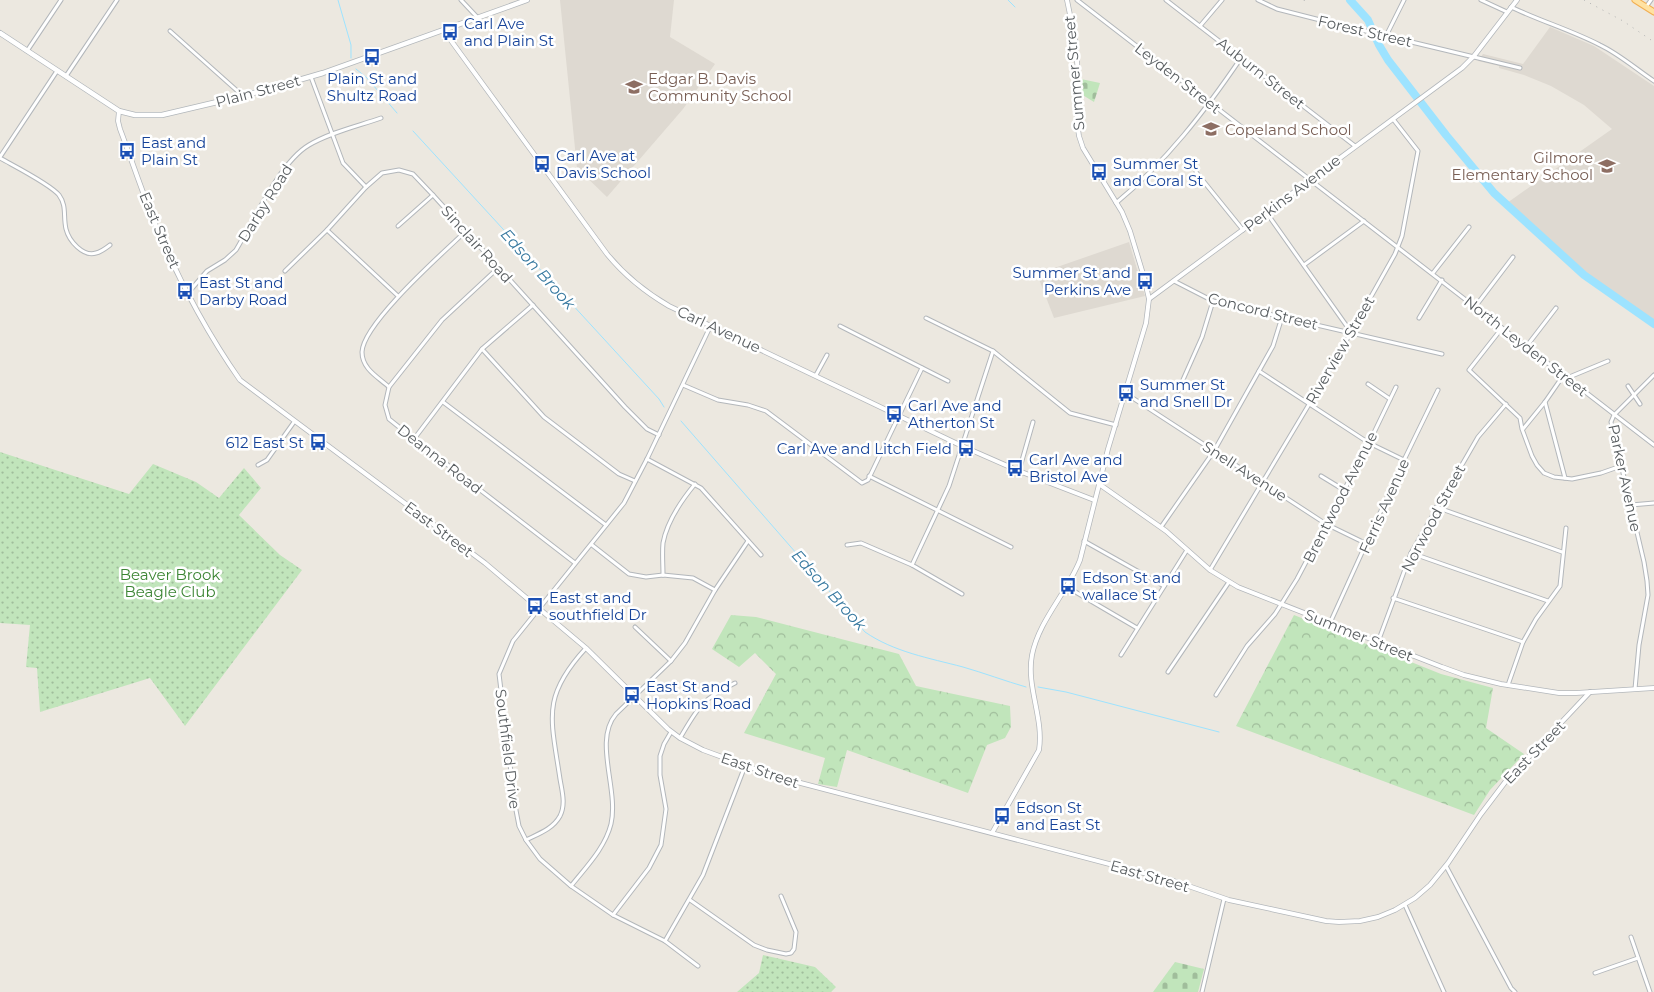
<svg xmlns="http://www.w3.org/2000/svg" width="1654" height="992" font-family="Montserrat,sans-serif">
<defs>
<pattern id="forest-crowns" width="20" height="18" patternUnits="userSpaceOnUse" patternTransform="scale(1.25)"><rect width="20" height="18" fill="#c1e5bb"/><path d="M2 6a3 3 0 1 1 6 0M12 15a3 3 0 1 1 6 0" fill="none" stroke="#a0bd9b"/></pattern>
<pattern id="cemetery-stones" width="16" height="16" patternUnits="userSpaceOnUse" patternTransform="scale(1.25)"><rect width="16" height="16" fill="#c1e5bb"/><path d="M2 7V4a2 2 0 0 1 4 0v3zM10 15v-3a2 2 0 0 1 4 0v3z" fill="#a0bd9b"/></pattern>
<pattern id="park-dots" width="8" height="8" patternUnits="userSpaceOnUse" patternTransform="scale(1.25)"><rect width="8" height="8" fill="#c1e5bb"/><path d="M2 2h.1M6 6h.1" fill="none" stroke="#a0bd9b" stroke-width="1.8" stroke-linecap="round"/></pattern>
</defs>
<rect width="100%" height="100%" fill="#ece8e0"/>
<g fill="#ded9d1">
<path d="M560,0H674L670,37L715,64L683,109L607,197L577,168Z"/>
<path d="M1550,27L1594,46L1654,86V323L1597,283L1507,203L1612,129L1584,105L1551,86L1524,75L1499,68V66L1478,61L1483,54L1523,64Z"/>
<path d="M1129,242L1145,296L1054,318L1037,274Z"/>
</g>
<g fill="url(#forest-crowns)">
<path d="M731,615L756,617L899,654L916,686L1010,706L1011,727L1005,738L987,745L968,793L847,750L837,787L818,784L825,758L744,733L776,674L755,653L739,667L712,649Z"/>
<path d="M1294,615L1441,674L1493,688L1486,728L1524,754L1490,790L1474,815L1236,726Z"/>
</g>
<g fill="url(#cemetery-stones)">
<path d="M1081,79L1100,83L1094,102L1081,94Z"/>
<path d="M1175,962L1204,969L1198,992H1153Z"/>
</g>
<g fill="url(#park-dots)">
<path d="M0,452L129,494L153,464L196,482L219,498L244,468L261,488L239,515L280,555L302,570L185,726L150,678L40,712L37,668L26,667L30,625L0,623Z"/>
<path d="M763,955L815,967L836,987L831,992H737L759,973Z"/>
</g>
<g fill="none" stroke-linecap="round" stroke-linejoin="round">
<g stroke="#9de3ff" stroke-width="1">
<path d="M338,0L351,45V58"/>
<path d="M1008,0L1015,7"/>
<path d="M356,69L367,78L397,113"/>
<path d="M413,131L659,399L664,407"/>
<path d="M681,421L865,632C894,652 929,658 963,667C984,673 1005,681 1026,687"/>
<path d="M1038,687L1066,692L1219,732"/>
</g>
<path stroke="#9de3ff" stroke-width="8" d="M1350,0L1368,20L1379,45L1388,60L1446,135L1494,193L1584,275L1654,324"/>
<g stroke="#b3b7bb" stroke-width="5">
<g id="minor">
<path d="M461,0L477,17"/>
<path d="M1077,0L1654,445"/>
<path d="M1166,0L1355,146"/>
<path d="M1258,0L1277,9L1328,22L1520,68"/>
<path d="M1481,0L1507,12"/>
<path d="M1511,7C1540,21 1571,30 1600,45C1619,54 1636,69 1654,81"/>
<path d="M1646,7L1651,0"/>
<path d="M1200,26L1222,0"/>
<path d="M170,31L243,96"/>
<path d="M1386,36L1404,0"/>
<path d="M27,51L61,0"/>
<path d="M66,76L117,0"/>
<path d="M311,77L343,163L366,187"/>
<path d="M0,157L57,71"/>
<path d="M0,158C14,166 50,184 59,195C67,206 63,216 66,229C69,241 83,257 96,253C101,252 106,248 110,245"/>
<path d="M1196,172L1243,230"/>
<path d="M1116,203C1166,162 1205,111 1241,58"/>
<path d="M1266,212L1351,332"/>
<path d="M398,226L433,195"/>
<path d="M327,230L398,296"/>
<path d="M1304,265L1364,221"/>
<path d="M498,268L442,320L389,387L385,405L389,419L414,439L575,563"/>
<path d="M285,271L327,230L366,187L382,173L399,170L413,174L433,195L625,407L647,429L659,435"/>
<path d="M1433,273L1469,227"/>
<path d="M1174,281L1213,301L1442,354"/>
<path d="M188,293L207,271L225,260L236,250C254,220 280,162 309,145C331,132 358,126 381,118"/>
<path d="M1475,307L1513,257"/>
<path d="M926,318L993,351L1070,413L1116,425"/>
<path d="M1419,318L1442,280"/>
<path d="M840,326L948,381"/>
<path d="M1502,328L1469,370L1520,418L1522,429L1532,456L1537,465L1544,473L1554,477L1572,479L1601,473L1621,466"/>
<path d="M1526,347L1556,308"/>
<path d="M482,349L544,417L619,474L635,481"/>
<path d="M1259,371L1369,443L1404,460"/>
<path d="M816,375L827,355"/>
<path d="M1567,378L1608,361"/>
<path d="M1368,384L1390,399"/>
<path d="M683,385L718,400L748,405L766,411L862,483L868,480L922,368"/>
<path d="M1628,386L1640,404"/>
<path d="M389,387C378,377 362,369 362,352C363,323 444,252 466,231"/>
<path d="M1178,391L1202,337L1213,301"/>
<path d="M1125,393L1326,524L1367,544"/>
<path d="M443,402L606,525"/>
<path d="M1545,402L1565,478"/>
<path d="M1523,429L1545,402L1563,376"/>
<path d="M414,439L482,349L533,305"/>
<path d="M647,459L701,488L761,555"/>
<path d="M258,465L267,460L294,422"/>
<path d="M1019,471L1033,422"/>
<path d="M869,476L1011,547"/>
<path d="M1321,476L1344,490"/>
<path d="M1631,505L1654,503"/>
<path d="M1436,507L1562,552"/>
<path d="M1161,527L1214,451L1273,346L1282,317"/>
<path d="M1084,541L1164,586"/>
<path d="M592,545L629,574L646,577L663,575L693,578L715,590"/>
<path d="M847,545L861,543L912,565L962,594"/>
<path d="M1411,553L1548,601"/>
<path d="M912,565L949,486L993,351"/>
<path d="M1210,570L1332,366L1395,254L1402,236L1418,151L1393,119"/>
<path d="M663,575C663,565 662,553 663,543C667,521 681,501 695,484"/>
<path d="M1067,587L1137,628"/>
<path d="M1393,598L1523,642"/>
<path d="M1330,623L1404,460L1438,390"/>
<path d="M635,627L671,661"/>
<path d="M1378,642L1411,553L1478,437L1506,404"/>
<path d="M1121,655L1187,550"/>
<path d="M1168,672L1229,582"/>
<path d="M1508,685L1523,642L1536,619L1560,586L1566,528"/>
<path d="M1635,689L1639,645L1648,595L1647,581L1644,562L1611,422L1614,415L1654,375"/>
<path d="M1216,695L1247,646L1275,614L1297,579L1369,443L1396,387"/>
<path d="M680,738C699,706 701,700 735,683"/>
<path d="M526,840C538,834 553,829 560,816C566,804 562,791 560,779C551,718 541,697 586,648"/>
<path d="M1446,866L1511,988L1515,992"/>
<path d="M571,886C586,867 605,848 611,824C619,789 593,741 616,714L671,661L685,643L715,590L748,541"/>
<path d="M690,900L754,945L767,950L786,954L791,953L794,949L796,932L781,896"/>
<path d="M1405,905L1444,992"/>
<path d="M613,915L649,868L661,845L666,809L660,775V756L664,744L671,732"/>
<path d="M1631,937L1650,992"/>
<path d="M665,941L703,875L745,766"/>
<path d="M698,966L665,941L613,915L571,886L540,859L526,840L519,826L515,805L499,674L513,641L624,503L647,459L711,325"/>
<path d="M1595,973L1638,958"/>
<path d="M1202,992L1224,899"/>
</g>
</g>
<g stroke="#b3b7bb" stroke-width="5.5">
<g id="tertiary">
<path d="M444,31L607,254C625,276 645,292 669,306L962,446L1019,471L1094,500"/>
<path d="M119,111L118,121L120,129C134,166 146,204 162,240C182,286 211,339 240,380L485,563L586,648L668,729L680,738L703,750L774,776L1174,881L1229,900L1326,921L1339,922L1360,921L1378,917L1395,910L1415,898L1430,885L1448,863L1481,814L1506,781L1590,692"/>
<path d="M1149,299L1462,68L1474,56L1517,0"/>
<path d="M1099,484L1166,531L1210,570L1238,587L1442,667L1464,675L1501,684L1559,693H1576L1654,688"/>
<path d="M992,833L1039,750C1044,718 1026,687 1032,655C1039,620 1067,593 1080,560L1108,449L1146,323L1149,299L1144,277L1130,231L1122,212L1083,148L1079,136L1077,122L1078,73L1075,39L1067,0"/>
</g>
</g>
<g stroke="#b2b7bb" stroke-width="6">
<path id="secondary" d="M0,33L119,111L135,115H162L247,95L323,73L527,0"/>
</g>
<g stroke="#f2ae52" stroke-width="7">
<path id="primary" d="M1635,0L1654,12"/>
</g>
<use href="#minor" stroke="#fff" stroke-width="3"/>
<use href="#tertiary" stroke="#fff" stroke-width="4"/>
<use href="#secondary" stroke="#fff" stroke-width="4.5"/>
<use href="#primary" stroke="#ffe2a2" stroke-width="5"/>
<g stroke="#b1b2b2" stroke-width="1" stroke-dasharray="1 6" stroke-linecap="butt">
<path d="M1304,0L1307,6"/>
<path d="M1584,0L1623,21L1654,42"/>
</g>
</g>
<defs>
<g id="bus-bare" transform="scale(1.35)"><path d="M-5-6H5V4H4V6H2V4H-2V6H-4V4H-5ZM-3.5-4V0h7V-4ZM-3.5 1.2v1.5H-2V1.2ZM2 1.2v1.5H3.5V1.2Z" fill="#1a4fb4" stroke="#fff" stroke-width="2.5" paint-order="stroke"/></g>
<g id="school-bare" transform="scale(1.35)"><path d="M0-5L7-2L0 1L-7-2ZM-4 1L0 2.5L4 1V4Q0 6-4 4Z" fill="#8d6e63" stroke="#fff" stroke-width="2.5" paint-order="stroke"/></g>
</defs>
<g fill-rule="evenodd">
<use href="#bus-bare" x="450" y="32"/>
<use href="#bus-bare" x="372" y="57"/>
<use href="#school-bare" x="634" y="87"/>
<use href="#school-bare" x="1211" y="129"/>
<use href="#bus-bare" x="127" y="151"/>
<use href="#bus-bare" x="542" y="164"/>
<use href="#school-bare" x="1607" y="166"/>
<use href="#bus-bare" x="1099" y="172"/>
<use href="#bus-bare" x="1145" y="281"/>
<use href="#bus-bare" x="185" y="291"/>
<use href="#bus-bare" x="1126" y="393"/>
<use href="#bus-bare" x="894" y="414"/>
<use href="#bus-bare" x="318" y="442"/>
<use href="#bus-bare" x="966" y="448"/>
<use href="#bus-bare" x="1015" y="468"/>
<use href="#bus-bare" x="1068" y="586"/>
<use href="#bus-bare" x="535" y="606"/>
<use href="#bus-bare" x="632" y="695"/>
<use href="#bus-bare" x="1002" y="816"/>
</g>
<g text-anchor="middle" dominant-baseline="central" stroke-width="5" stroke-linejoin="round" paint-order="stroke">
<g font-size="15" fill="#164399" stroke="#fff" text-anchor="start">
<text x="464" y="23">Carl Ave<tspan x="464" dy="17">and Plain St</tspan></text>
<text x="372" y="78" text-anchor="middle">Plain St and<tspan x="372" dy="17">Shultz Road</tspan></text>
<text x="141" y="142">East and<tspan x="141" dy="17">Plain St</tspan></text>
<text x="556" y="155">Carl Ave at<tspan x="556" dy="17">Davis School</tspan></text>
<text x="1113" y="163">Summer St<tspan x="1113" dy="17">and Coral St</tspan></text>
<text x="1131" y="272" text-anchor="end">Summer St and<tspan x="1131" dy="17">Perkins Ave</tspan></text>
<text x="199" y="282">East St and<tspan x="199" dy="17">Darby Road</tspan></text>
<text x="1140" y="384">Summer St<tspan x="1140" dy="17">and Snell Dr</tspan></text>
<text x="908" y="405">Carl Ave and<tspan x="908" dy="17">Atherton St</tspan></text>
<text x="304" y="442" text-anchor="end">612 East St</text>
<text x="952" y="448" text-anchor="end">Carl Ave and Litch Field</text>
<text x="1029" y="459">Carl Ave and<tspan x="1029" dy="17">Bristol Ave</tspan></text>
<text x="1082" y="577">Edson St and<tspan x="1082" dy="17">wallace St</tspan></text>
<text x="549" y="597">East st and<tspan x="549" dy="17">southfield Dr</tspan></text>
<text x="646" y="686">East St and<tspan x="646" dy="17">Hopkins Road</tspan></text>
<text x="1016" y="807">Edson St<tspan x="1016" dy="17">and East St</tspan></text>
</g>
<g font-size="15" fill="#595e61" stroke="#fff">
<text transform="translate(1365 31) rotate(13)">Forest Street</text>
<text transform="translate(1074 73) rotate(-95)">Summer Street</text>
<text transform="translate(1261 73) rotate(38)">Auburn Street</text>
<text transform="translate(1178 78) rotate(38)">Leyden Street</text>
<text transform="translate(258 91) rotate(-15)">Plain Street</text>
<text transform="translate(1292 193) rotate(-37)">Perkins Avenue</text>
<text transform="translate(265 203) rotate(-58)">Darby Road</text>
<text transform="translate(160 230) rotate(67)">East Street</text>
<text transform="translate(477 244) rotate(48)">Sinclair Road</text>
<text transform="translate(1263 311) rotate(14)">Concord Street</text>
<text transform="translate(719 329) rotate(25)">Carl Avenue</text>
<text transform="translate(1526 346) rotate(38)">North Leyden Street</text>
<text transform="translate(1340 350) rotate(-60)">Riverview Street</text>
<text transform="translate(440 459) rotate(38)">Deanna Road</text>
<text transform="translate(1245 471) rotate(33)">Snell Avenue</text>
<text transform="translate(1625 478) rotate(78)">Parker Avenue</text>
<text transform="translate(1340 497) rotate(-63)">Brentwood Avenue</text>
<text transform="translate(1384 506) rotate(-66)">Ferris Avenue</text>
<text transform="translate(1433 518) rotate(-62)">Norwood Street</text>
<text transform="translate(439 529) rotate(37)">East Street</text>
<text transform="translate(1359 635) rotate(22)">Summer Street</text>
<text transform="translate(508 749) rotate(83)">Southfield Drive</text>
<text transform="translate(1534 752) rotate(-46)">East Street</text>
<text transform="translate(760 770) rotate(19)">East Street</text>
<text transform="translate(1150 876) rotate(16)">East Street</text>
</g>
<g font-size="15" fill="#785e54" stroke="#fff" text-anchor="start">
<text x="648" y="78">Edgar B. Davis<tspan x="648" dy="17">Community School</tspan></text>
<text x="1225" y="129">Copeland School</text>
<text x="1593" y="157" text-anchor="end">Gilmore<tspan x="1593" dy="17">Elementary School</tspan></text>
</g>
<g font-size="15" fill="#3c8534" stroke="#fff">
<text x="170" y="574">Beaver Brook<tspan x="170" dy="17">Beagle Club</tspan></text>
</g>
<g font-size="16" font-style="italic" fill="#36789f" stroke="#fff">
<text transform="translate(538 269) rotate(48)">Edson Brook</text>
<text transform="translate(829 590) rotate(48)">Edson Brook</text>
</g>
</g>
</svg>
